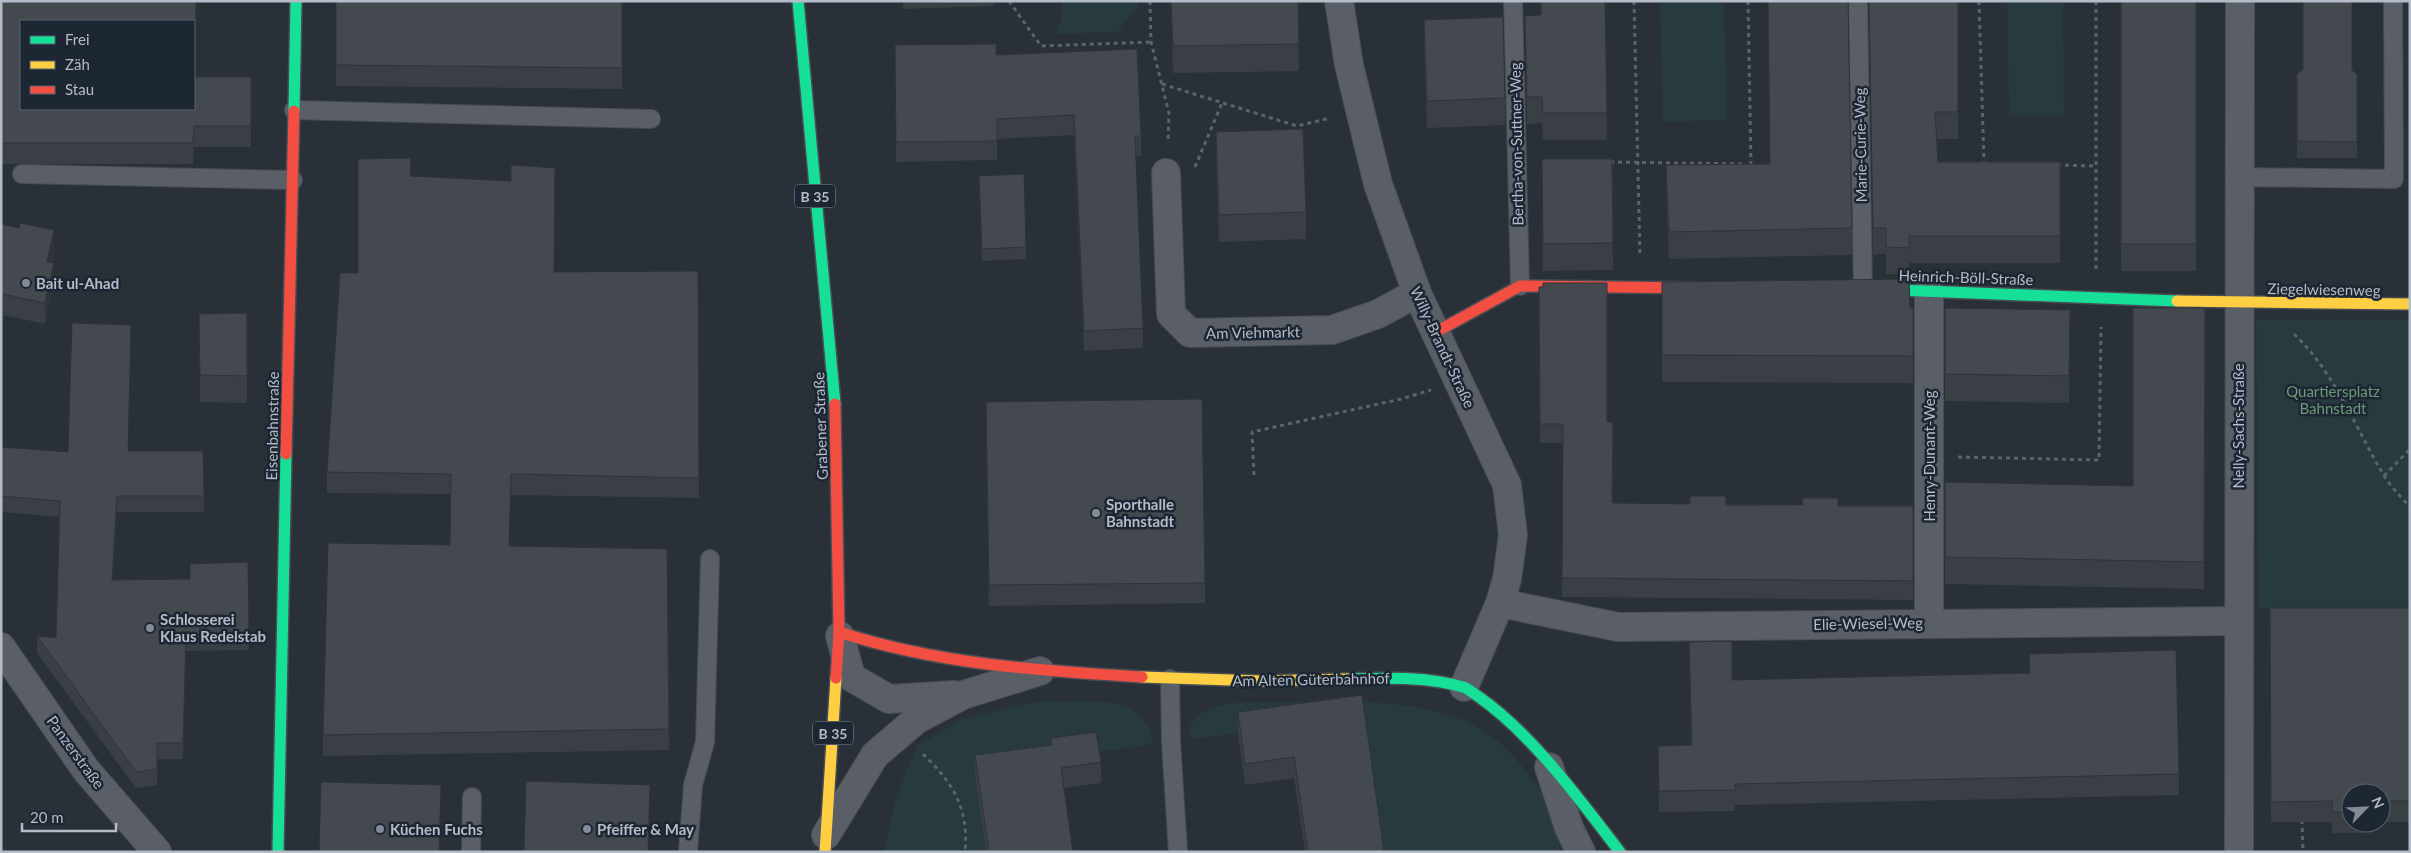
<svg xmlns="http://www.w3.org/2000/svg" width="2411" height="853" font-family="Lato,sans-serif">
<rect width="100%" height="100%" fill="#2a3038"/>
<g fill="#273a3e">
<path d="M1062,1H1138V6L1117,32L1056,34L1062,17Z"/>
<path d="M1660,1H1724L1727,120L1663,122Z"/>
<path d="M2007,1H2063L2064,115H2009Z"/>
<path d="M2256,320H2410V607L2259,609Z"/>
<path d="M1051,701C1093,704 1136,690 1153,738L1149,745L1051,759L986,852H884L896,797L918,745L963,719L1028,703Z"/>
<path d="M1359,701C1442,708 1487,713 1537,786C1551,805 1559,830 1569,852H1381L1361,716L1193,739L1188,730C1197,712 1210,707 1230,703Z"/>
</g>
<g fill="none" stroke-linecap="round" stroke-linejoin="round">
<g stroke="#484c53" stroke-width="20">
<g id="lane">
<path d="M1513,1L1520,286"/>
<path d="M1858,1L1863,289"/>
<path d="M294,110L651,119"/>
<path d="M22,174L293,180"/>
<path d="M2238,177L2394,179L2393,1"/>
<path d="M1170,679L1171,742L1178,852"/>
<path d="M471,852L472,797"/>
<path d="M688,852L693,785L705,742L710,559"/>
</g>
</g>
<g stroke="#484c53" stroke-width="30">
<g id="street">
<path d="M1339,1L1349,65L1378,184L1417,293L1507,485L1513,535L1507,579L1500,603L1464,687"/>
<path d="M1166,173L1171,314L1190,333L1332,330L1378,314L1417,293"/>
<path d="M1929,290V623"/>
<path d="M1500,603L1618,627L2238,621"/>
<path d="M840,636L851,677L889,699L954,695"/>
<path d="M1,647L86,770L157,852"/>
<path d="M1549,767L1569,828L1581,852"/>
<path d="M826,835L875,755L916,720L963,695L1040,671"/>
<path d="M2239,852L2240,1"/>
</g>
</g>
<g stroke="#484c53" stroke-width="14">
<g id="fast">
<path d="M798,1L835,404"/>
<path d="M294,111L296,1"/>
<path d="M1872,289L2177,301"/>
<path d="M1348,679C1386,678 1426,676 1463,687C1468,688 1474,694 1479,697C1532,734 1580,800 1620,852"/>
<path d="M278,852L286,454"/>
</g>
</g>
<g stroke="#484c53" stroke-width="14">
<g id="slow">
<path d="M2177,301L2410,304"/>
<path d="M1142,677L1260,681L1348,679"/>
<path d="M825,852L836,678"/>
</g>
</g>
<g stroke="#484c53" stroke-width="14">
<g id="jam">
<path d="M1434,333L1520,286L1699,288"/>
<path d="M835,404L839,632L836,678"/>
<path d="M286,454L294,111"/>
<path d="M839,632C936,664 1041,671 1142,677"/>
</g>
</g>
<g stroke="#5d636a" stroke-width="3" stroke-dasharray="4 4" stroke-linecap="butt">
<path d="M1009,1L1041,46L1151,42"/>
<path d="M1150,1L1151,42L1169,113L1168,143"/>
<path d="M1634,1L1640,257"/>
<path d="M1748,1L1751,164"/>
<path d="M1979,1L1984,163"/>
<path d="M1162,84L1297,126L1330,118"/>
<path d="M1610,162L1744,164"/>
<path d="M2057,165L2095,166"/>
<path d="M1195,167L1222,103"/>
<path d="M2096,269V1"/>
<path d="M2294,334C2335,373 2355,427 2383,474C2390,486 2401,497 2410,507"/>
<path d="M1958,457L2099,460L2101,327"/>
<path d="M1254,475L1252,432L1401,399L1431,390"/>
<path d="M2384,476L2410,449"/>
<path d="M923,754C953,783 969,808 965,852"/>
<path d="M2302,820L2303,852"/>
</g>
<use href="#lane" stroke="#5a5e66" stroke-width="18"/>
<use href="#street" stroke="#5a5e66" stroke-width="28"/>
<use href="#fast" stroke="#16e098" stroke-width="11"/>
<use href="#slow" stroke="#ffcf43" stroke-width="11"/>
<use href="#jam" stroke="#f24e42" stroke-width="11"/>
</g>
<g fill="#3a3f45">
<path d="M1,1L195,77H251V147H194L193,164H1Z"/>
<path d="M336,1H622V89L336,86Z"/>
<path d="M903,1H993V6L903,9Z"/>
<path d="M1171,1H1298L1299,71L1173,73Z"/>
<path d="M1540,1H1605L1607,140H1543L1542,123L1527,124L1525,16L1541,15Z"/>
<path d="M1869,1H1958V139H1937L1938,162H2060V263H1909V275L1886,274V254L1873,255Z"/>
<rect x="2121" y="1" width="75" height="270"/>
<path d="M1424,20L1505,98V125L1427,128L1424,47Z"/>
<path d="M895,45L996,55L1141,136V156H1136L1143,328V348L1084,351L1074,135L997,139V160L896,162Z"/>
<path d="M2352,70L2357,74V158H2297V74Z"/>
<path d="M1216,132L1306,212V239L1219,242L1216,159Z"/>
<path d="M1542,159H1612L1613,270L1543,271Z"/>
<path d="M1769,164L1852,228V255L1669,259L1666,192V165Z"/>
<path d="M411,176L554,272L698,271L699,498L511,495L509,546L667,549L669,750L323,756V735L450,545V494L327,493V472L358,273Z"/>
<path d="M979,176L1026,247V259L982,261Z"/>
<path d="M1,224L54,251L52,263L54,284L45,324L3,315L2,321H1Z"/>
<path d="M1662,282L1913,308V383L1662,382Z"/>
<path d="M1539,287L1607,422L1613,503L1802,505V498L1838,506H1913V600L1562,597L1563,443H1540Z"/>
<path d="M1945,308L2070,310L2069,403L1945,401Z"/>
<path d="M2205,308L2204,589L1945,584V482L2133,486Z"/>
<path d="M247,313V403L200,402L199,314Z"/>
<path d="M131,341L128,451H203L204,512H117L113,580L190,579L248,562L249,650L186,651L183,759H157V785L136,788L37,653V636L56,638L59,517L1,512V447L68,452Z"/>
<path d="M986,423L1205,583V603L989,606Z"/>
<path d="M2270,608H2410V822H2381V793H2351V823H2364V833H2332V822H2271Z"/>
<path d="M1689,642L1732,680L2029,673V654L2179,774V795L1735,805V811L1659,812L1658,746L1691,745Z"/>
<path d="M1362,695L1384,852H1305L1294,778L1245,785L1238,733V712Z"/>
<path d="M1051,738L1101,762V783L1064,788L1073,852H986L975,776V755L1051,745Z"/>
</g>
<g fill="#303338">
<path d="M54,230V251L47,282V262Z"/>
<path d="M54,263V284L45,324V303Z"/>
<path d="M3,294V315L2,321V300Z"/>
<path d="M131,325V341L128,467V451Z"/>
<path d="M511,474V495L509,567V546Z"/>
<path d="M117,496V512L112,596V580Z"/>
<path d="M186,635V651L183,759V743Z"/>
</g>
<g fill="#444950" stroke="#303338" fill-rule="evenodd">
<path d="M1,1H196L195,77H251V126H194L193,143H1ZM21,21H194V109H21Z"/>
<path d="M336,1H622V68L336,65Z"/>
<path d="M1171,1H1298L1299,44L1173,46Z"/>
<path d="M1541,1H1605L1607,113H1543L1542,97H1527L1525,16L1541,15Z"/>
<path d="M1768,1H1848L1852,228L1669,232L1666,165L1770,164Z"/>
<path d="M1869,1H1958V112H1935L1938,162H2060V236H1909V248L1886,247V228H1873Z"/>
<rect x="2121" y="1" width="75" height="243"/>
<path d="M2303,1H2352V70L2357,74V142L2297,141V74L2303,69Z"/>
<path d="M1503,17L1505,98L1427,101L1424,20Z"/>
<path d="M996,44V55L1137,49L1141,136H1135L1143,328L1084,331L1074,115L997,119V141L896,142L895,45Z"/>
<path d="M1303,129L1306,212L1219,215L1216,132Z"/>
<path d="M411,158L410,176L511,181V165L555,168L554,272L698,271L699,478L511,474L509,546L667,549L669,729L323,735L328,543L450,545L451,474L327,472L340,273H358V159Z"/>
<path d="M1542,159H1612L1613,243L1543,244Z"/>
<path d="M1024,174L1026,247L982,249L979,176Z"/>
<path d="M20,223L54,230L47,262L54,263L45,303L3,294L2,300H1V224L19,228Z"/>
<path d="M1909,279L1910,308H1913V356L1662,355V282Z"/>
<path d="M1543,283H1607V422H1613L1612,503L1690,504V496H1726V505H1803L1802,498H1838V506H1913V581L1562,578L1563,424H1540L1539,287H1543Z"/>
<path d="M1945,308L2070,310L2069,376L1945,374Z"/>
<path d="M2133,308H2205L2204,562L1945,557V482L2133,486Z"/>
<path d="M247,313V376L200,375L199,314Z"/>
<path d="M72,323L131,325L128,451H203L204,496H117L112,580L190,579V564L248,562L249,634L186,635L183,743H157V769L136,772L37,636L56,638L60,501L1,496V447L68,452Z"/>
<path d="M1202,399L1205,583L989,585L986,402Z"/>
<path d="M2270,608H2410V801H2381V793H2351V812H2332L2333,801L2271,802Z"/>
<path d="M1732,641V680L2030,673L2029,654L2176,650L2179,774L1735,784V790L1659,791L1658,746L1692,745L1689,642Z"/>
<path d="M1362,695L1384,852H1308L1294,757L1245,764L1238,712Z"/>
<path d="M1096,732L1101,762L1061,768L1073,852H989L975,755L1052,745L1051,738Z"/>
<path d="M526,781L650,785L648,852H524Z"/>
<path d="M321,782L441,785L439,852H319Z"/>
</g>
<g fill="#848b96" stroke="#1d2633" stroke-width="2">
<circle cx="26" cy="283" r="5"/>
<circle cx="1096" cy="513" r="5"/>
<circle cx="150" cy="628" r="5"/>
<circle cx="380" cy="829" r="5"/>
<circle cx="587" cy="829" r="5"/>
</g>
<g text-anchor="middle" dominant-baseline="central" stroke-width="5" stroke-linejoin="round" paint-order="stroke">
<g fill="#1d2633" stroke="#878f9c" stroke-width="1">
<rect x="795" y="184.5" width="40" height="23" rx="4"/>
<rect x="813" y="721.5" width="40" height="23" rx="4"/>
</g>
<g font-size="14" font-weight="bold" fill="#b4bcc9">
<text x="815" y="196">B 35</text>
<text x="833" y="733">B 35</text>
</g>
<g font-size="15" fill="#b4bcc9" stroke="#1d2633">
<text transform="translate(1516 144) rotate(-91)">Bertha-von-Suttner-Weg</text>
<text transform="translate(1860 145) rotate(-91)">Marie-Curie-Weg</text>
<text transform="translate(1966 277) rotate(2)">Heinrich-Böll-Straße</text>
<text transform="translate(2324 289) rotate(1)">Ziegelwiesenweg</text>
<text transform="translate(1253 332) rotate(-1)">Am Viehmarkt</text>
<text transform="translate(1443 347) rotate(65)">Willy-Brandt-Straße</text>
<text transform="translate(272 426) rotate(-89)">Eisenbahnstraße</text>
<text transform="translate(820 426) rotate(-92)">Grabener Straße</text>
<text transform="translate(2238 426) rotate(-90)">Nelly-Sachs-Straße</text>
<text transform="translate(1929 456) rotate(-90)">Henry-Dunant-Weg</text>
<text transform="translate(1868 623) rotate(-1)">Elie-Wiesel-Weg</text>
<text transform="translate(1311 679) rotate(-1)">Am Alten Güterbahnhof</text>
<text transform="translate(76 752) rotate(54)">Panzerstraße</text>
</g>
<g font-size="15" font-weight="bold" fill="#b4bcc9" stroke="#1d2633" text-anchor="start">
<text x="36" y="283">Bait ul-Ahad</text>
<text x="1106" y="504">Sporthalle<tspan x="1106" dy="17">Bahnstadt</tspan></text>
<text x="160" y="619">Schlosserei<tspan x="160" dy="17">Klaus Redelstab</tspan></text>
<text x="390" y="829">Küchen Fuchs</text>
<text x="597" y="829">Pfeiffer &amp; May</text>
</g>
<g font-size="15" fill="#6b9a76" stroke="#1d2633">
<text x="2333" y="391">Quartiersplatz<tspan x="2333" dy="17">Bahnstadt</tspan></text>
</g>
</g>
<rect width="2411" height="853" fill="none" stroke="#b4bcc9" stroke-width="5"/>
<rect x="20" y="20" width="175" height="90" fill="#1d2633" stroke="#59626f"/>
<rect x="30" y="36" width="25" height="8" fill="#16e098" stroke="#59626f"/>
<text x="65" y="45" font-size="15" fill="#b4bcc9">Frei</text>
<rect x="30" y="61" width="25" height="8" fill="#ffcf43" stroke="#59626f"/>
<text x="65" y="70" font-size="15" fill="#b4bcc9">Zäh</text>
<rect x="30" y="86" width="25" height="8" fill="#f24e42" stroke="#59626f"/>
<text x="65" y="95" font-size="15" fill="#b4bcc9">Stau</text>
<g transform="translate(2366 808) rotate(66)"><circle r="24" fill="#1d2633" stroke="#59626f"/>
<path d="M0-4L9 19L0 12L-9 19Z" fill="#848b96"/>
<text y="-8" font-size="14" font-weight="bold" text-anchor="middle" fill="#b4bcc9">N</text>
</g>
<path d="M22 823v8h94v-8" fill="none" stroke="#b4bcc9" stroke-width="2.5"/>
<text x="30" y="823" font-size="15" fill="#b4bcc9" stroke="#1d2633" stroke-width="4" paint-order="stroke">20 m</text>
</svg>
